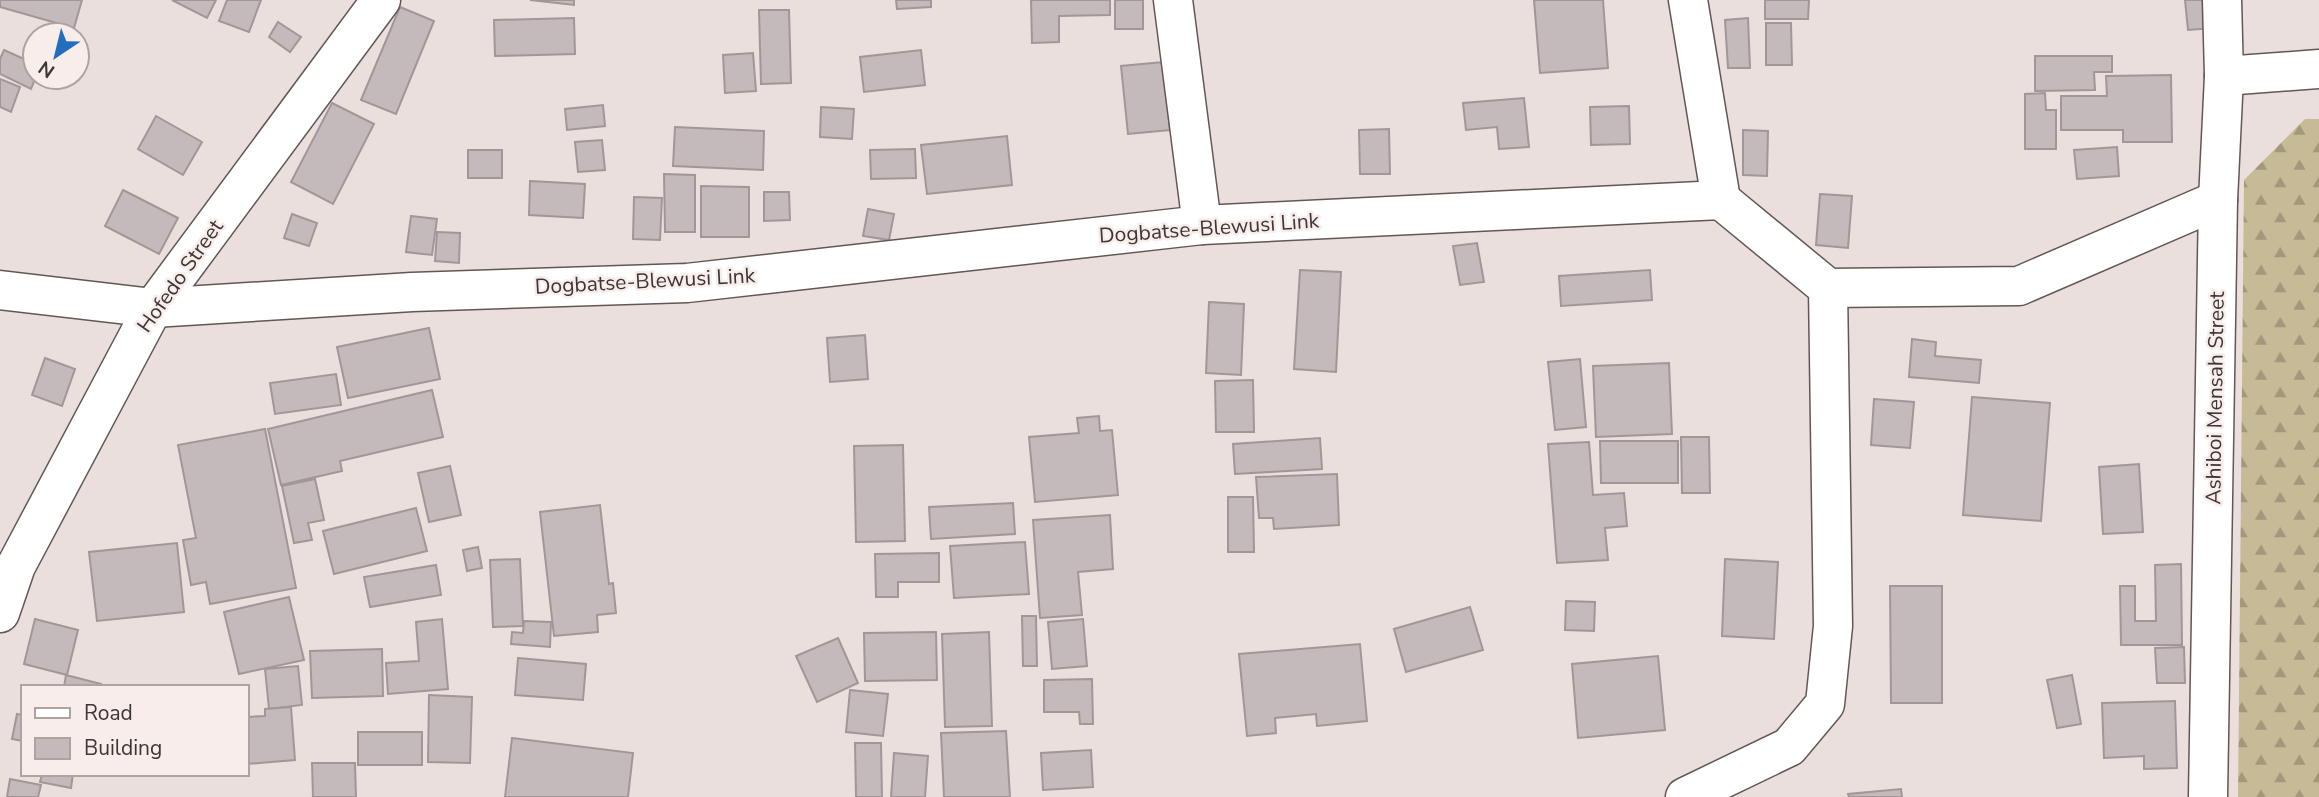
<svg xmlns="http://www.w3.org/2000/svg" width="2319" height="797" font-family="'Nunito Sans',sans-serif">
<defs>
<pattern id="forest-firs" width="22" height="20" patternUnits="userSpaceOnUse" patternTransform="scale(1.75)"><rect width="22" height="20" fill="#c7ba96"/><path d="M5 1l3.5 6h-7zM16 11l3.5 6h-7z" fill="#a3987b"/></pattern>
</defs>
<rect width="100%" height="100%" fill="#ebdfdd"/>
<path fill="url(#forest-firs)" d="M2305,119H2319V797H2238L2244,180Z"/>
<g fill="#c4b9bb" stroke="#a19798" stroke-width="2">
<path d="M0,0H82L74,28L0,7Z"/>
<path d="M172,0H216L207,18Z"/>
<path d="M227,0H261L249,32L219,21Z"/>
<path d="M530,0H574V5Z"/>
<path d="M896,0H931V7L897,9Z"/>
<path d="M1031,0H1110V15L1059,16V42L1032,43Z"/>
<rect x="1115" y="0" width="28" height="29"/>
<path d="M1534,0H1603L1608,68L1540,73Z"/>
<path d="M1765,0H1809L1808,19H1765Z"/>
<path d="M2185,0H2212L2214,28L2188,30Z"/>
<path d="M400,7L434,21L396,114L361,100Z"/>
<path d="M759,10H789L791,83L761,84Z"/>
<path d="M574,18L575,54L495,56L494,20Z"/>
<path d="M1748,18L1750,68H1728L1725,20Z"/>
<path d="M278,22L301,37L290,52L269,37Z"/>
<path d="M1766,23H1791L1792,65H1766Z"/>
<path d="M4,50L35,64L36,77L31,89L0,74V59Z"/>
<path d="M921,50L925,85L864,92L860,57Z"/>
<path d="M753,53L756,91L725,93L723,55Z"/>
<path d="M2035,56H2112V72H2094L2095,90L2035,91Z"/>
<path d="M1163,62L1170,130L1128,134L1121,66Z"/>
<path d="M2171,75L2172,142H2123V130H2061V96H2107L2106,76Z"/>
<path d="M0,79L20,87L11,112L0,107Z"/>
<path d="M2045,93L2046,110H2056V149H2025V94Z"/>
<path d="M1524,98L1529,147L1499,149L1497,127L1466,130L1463,103Z"/>
<path d="M332,103L374,124L333,204L291,182Z"/>
<path d="M603,105L605,126L567,130L565,109Z"/>
<path d="M1629,106L1630,144L1591,145L1590,107Z"/>
<path d="M821,107L854,109L852,139L820,137Z"/>
<path d="M156,116L202,142L183,175L138,149Z"/>
<path d="M675,127L764,131L763,170L673,166Z"/>
<path d="M1389,129L1390,174H1360L1359,130Z"/>
<path d="M1743,130L1768,131L1767,176L1743,175Z"/>
<path d="M1007,136L1012,185L927,194L921,145Z"/>
<path d="M602,140L605,170L578,172L575,142Z"/>
<path d="M2117,147L2119,176L2077,179L2074,150Z"/>
<path d="M915,149L916,178L871,179L870,150Z"/>
<rect x="468" y="150" width="34" height="28"/>
<path d="M664,174L695,175V232H665Z"/>
<path d="M530,181L585,184L583,218L529,215Z"/>
<path d="M701,186L749,187V237H701Z"/>
<path d="M123,190L178,218L159,254L105,226Z"/>
<path d="M764,192H789L790,220L764,221Z"/>
<path d="M1820,194L1852,196L1848,248L1816,245Z"/>
<path d="M634,197L662,198L660,240L633,239Z"/>
<path d="M868,209L894,214L889,240L863,236Z"/>
<path d="M292,214L317,223L309,246L284,238Z"/>
<path d="M411,216L437,219L432,255L406,252Z"/>
<path d="M437,232L460,233L459,263L435,261Z"/>
<path d="M1477,243L1484,282L1460,285L1453,246Z"/>
<path d="M1300,270L1341,272L1336,372L1294,369Z"/>
<path d="M1650,270L1652,300L1561,306L1559,276Z"/>
<path d="M1209,302L1244,304L1241,375L1206,373Z"/>
<path d="M429,328L440,379L348,398L337,347Z"/>
<path d="M865,335L868,379L830,382L827,338Z"/>
<path d="M1912,339L1936,342L1935,356L1981,360L1979,383L1909,377Z"/>
<path d="M45,358L75,369L62,406L32,395Z"/>
<path d="M1580,359L1586,427L1555,430L1548,362Z"/>
<path d="M1669,363L1672,434L1596,437L1593,366Z"/>
<path d="M336,374L341,405L275,414L270,383Z"/>
<path d="M1253,380L1254,432H1216L1215,381Z"/>
<path d="M432,390L443,437L340,461L342,471L281,485L268,429Z"/>
<path d="M1972,397L2050,403L2041,521L1963,515Z"/>
<path d="M1874,399L1914,402L1910,448L1871,445Z"/>
<path d="M1099,416L1100,431L1112,430L1118,495L1035,502L1029,437L1079,433L1077,418Z"/>
<path d="M265,429L296,588L210,604L206,582L191,585L183,540L196,538L178,445Z"/>
<path d="M1681,437H1709L1710,493H1682Z"/>
<path d="M1320,438L1322,469L1235,474L1233,444Z"/>
<path d="M1600,441H1678V483H1601Z"/>
<path d="M1589,442L1593,495L1624,493L1627,526L1605,528L1608,560L1557,563L1548,444Z"/>
<path d="M903,445L905,541L856,542L854,446Z"/>
<path d="M2139,464L2143,532L2103,534L2099,467Z"/>
<path d="M450,466L461,515L429,522L418,473Z"/>
<path d="M1337,474L1339,525L1274,529L1273,518H1259L1256,477Z"/>
<path d="M315,479L324,520L308,523L312,540L294,543L282,486Z"/>
<path d="M1228,497H1253L1254,552H1228Z"/>
<path d="M1013,503L1015,534L931,539L929,507Z"/>
<path d="M600,505L609,584L613,583L616,613L597,615L598,632L554,636L540,512Z"/>
<path d="M416,508L427,551L334,574L323,531Z"/>
<path d="M1110,515L1113,569L1078,572L1082,615L1040,618L1033,520Z"/>
<path d="M1025,542L1029,594L954,598L950,546Z"/>
<path d="M177,543L184,612L97,621L89,552Z"/>
<path d="M478,547L482,568L467,571L463,550Z"/>
<path d="M939,553V582H898V597H876L875,554Z"/>
<path d="M520,559L523,626L493,627L490,560Z"/>
<path d="M1725,559L1778,562L1774,639L1722,636Z"/>
<path d="M2181,564L2182,645H2121L2120,586H2135V621H2156L2155,565Z"/>
<path d="M436,565L441,595L370,607L364,577Z"/>
<path d="M1890,586H1942V703H1891Z"/>
<path d="M289,597L304,660L239,674L224,612Z"/>
<path d="M1566,601L1595,602L1594,631L1565,630Z"/>
<path d="M1470,607L1483,650L1406,672L1394,629Z"/>
<path d="M1022,616H1036L1037,666H1023Z"/>
<path d="M35,619L78,630L67,675L24,664Z"/>
<path d="M442,619L448,689L388,694L386,663L419,661L416,622Z"/>
<path d="M1083,619L1087,666L1052,669L1048,622Z"/>
<path d="M524,621L551,622L550,647L511,644L512,632L523,633Z"/>
<path d="M936,632L937,680L865,681L864,633Z"/>
<path d="M989,632L992,726L945,727L942,634Z"/>
<path d="M838,638L858,683L817,702L796,656Z"/>
<path d="M1360,644L1367,721L1317,726L1316,714L1275,718L1276,733L1247,736L1239,654Z"/>
<path d="M2184,647L2185,683H2157L2155,648Z"/>
<path d="M382,649L383,696L312,698L310,651Z"/>
<path d="M1658,656L1665,730L1578,738L1572,664Z"/>
<path d="M518,658L586,664L583,700L515,695Z"/>
<path d="M298,666L302,705L269,709L265,669Z"/>
<path d="M66,675L101,684L100,687H64Z"/>
<path d="M2072,675L2081,724L2057,728L2047,680Z"/>
<path d="M1092,679L1093,724H1080L1079,712H1044V680Z"/>
<path d="M850,690L888,694L883,736L846,732Z"/>
<path d="M429,695L472,697L470,763L428,762Z"/>
<path d="M2175,701L2177,768L2144,769V756L2104,758L2102,703Z"/>
<path d="M291,707L295,760L247,764V717L265,716V709Z"/>
<path d="M17,714L23,715V741L12,739Z"/>
<path d="M1006,731L1010,797H944L941,733Z"/>
<rect x="358" y="732" width="64" height="33"/>
<path d="M512,738L633,753L628,797H505Z"/>
<path d="M855,743H881L882,797H856Z"/>
<path d="M1091,750L1093,787L1043,790L1041,753Z"/>
<path d="M894,753L928,756L925,797H891Z"/>
<path d="M312,763H355L356,797H313Z"/>
<path d="M42,774H73L71,788L40,782Z"/>
<path d="M10,779L41,785L38,797H7Z"/>
<path d="M1901,789L1902,797H1849L1848,794Z"/>
</g>
<g fill="none" stroke-linecap="round" stroke-linejoin="round">
<g stroke="#615755" stroke-width="41">
<g id="minor">
<path d="M1173,0L1202,225"/>
<path d="M1688,0L1721,200"/>
<path d="M2224,76L2319,69"/>
<path d="M0,290L153,308L412,292L687,283L1202,225L1721,200L1828,288L2019,286L2218,200"/>
<path d="M0,613L16,566L153,308L381,0"/>
<path d="M1685,797L1789,747L1825,704L1833,626L1828,288"/>
<path d="M2208,797L2218,200L2224,76L2222,0"/>
</g>
</g>
<use href="#minor" stroke="#fff" stroke-width="38"/>
</g>
<g text-anchor="middle" dominant-baseline="central" stroke-width="5" stroke-linejoin="round" paint-order="stroke">
<g font-size="21" fill="#3c3736" stroke="#f8edea">
<text transform="translate(1209 228) rotate(-4)">Dogbatse-Blewusi Link</text>
<text transform="translate(180 276) rotate(-55)">Hofedo Street</text>
<text transform="translate(645 281) rotate(-3)">Dogbatse-Blewusi Link</text>
<text transform="translate(2215 398) rotate(-89)">Ashiboi Mensah Street</text>
</g>
</g>
<rect x="21" y="685" width="228" height="91" fill="#f8edea" stroke="#ada4a2" stroke-width="2"/>
<rect x="35" y="708" width="35" height="10" fill="#ffffff" stroke="#ada4a2" stroke-width="2"/>
<text x="84" y="720" font-size="21" fill="#3c3736">Road</text>
<rect x="35" y="738" width="35" height="21" fill="#c4b9bb" stroke="#ada4a2" stroke-width="2"/>
<text x="84" y="755" font-size="21" fill="#3c3736">Building</text>
<g transform="translate(56 56) rotate(215)"><circle r="33" fill="#f8edea" stroke="#ada4a2" stroke-width="2"/>
<path d="M0-5L12 26L0 18L-12 26Z" fill="#226ebe"/>
<text y="-10" font-size="19" font-weight="bold" text-anchor="middle" fill="#3c3736">N</text>
</g>
</svg>
